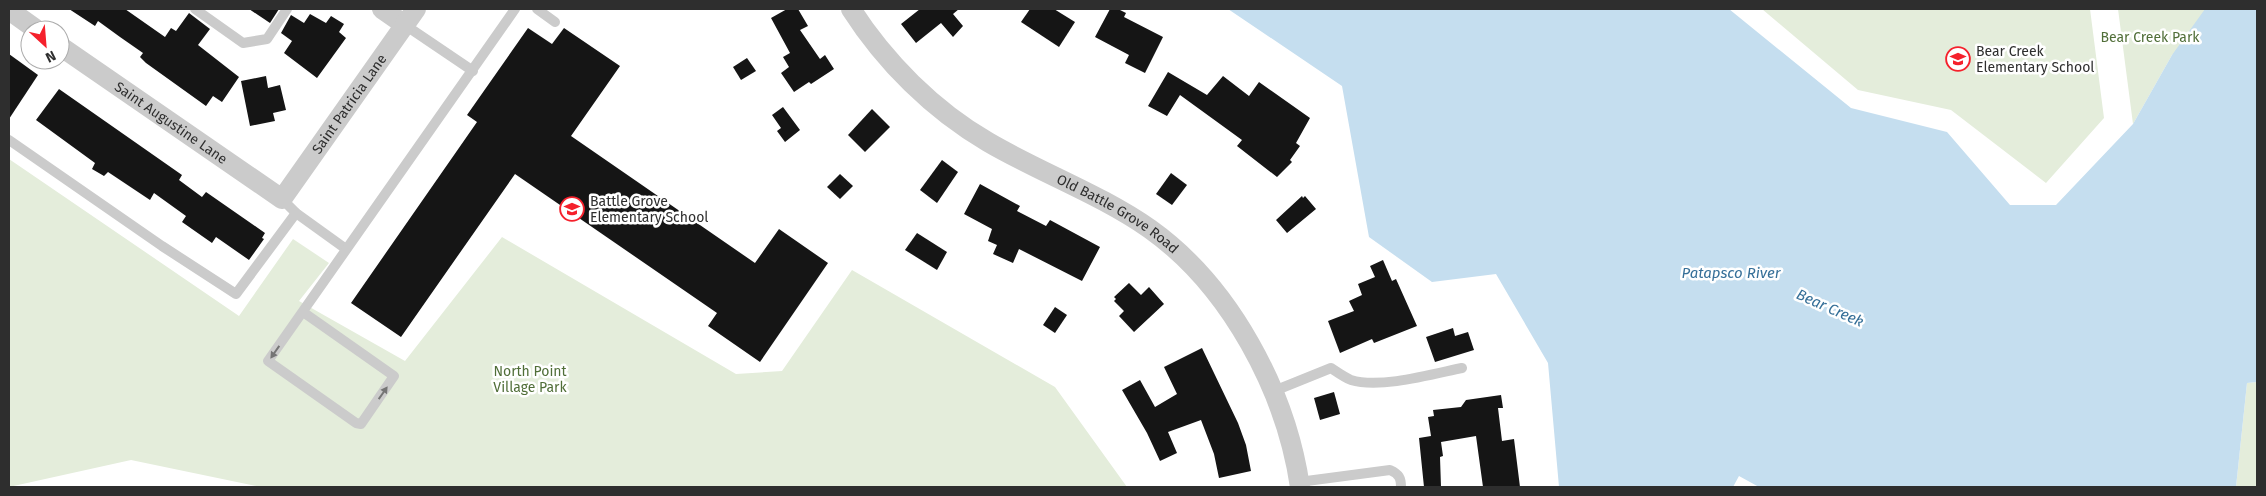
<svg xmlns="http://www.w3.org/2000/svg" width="2266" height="496" font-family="'Fira Sans',sans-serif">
<rect width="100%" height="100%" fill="#fff"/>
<g fill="#e4eddb">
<path d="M1762,9H2090L2104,118L2046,183L1951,110L1858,90Z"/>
<path d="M2118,9H2257L2172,55L2133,124Z"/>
<path d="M9,159L239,316L293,239L329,263L299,301L405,361L502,237L736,374L782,371L852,270L1055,387L1127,487H261L131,460L9,487Z"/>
<path d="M2257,382V487H2236L2247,383Z"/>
</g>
<path fill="#c5deef" d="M1228,9H1729L1851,108L1947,132L2010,205H2056L2133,124L2172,55L2205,9H2257V382L2247,383L2236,487H1759L1739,476L1733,487H1559L1548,363L1496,274L1432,282L1369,237L1342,86Z"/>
<g fill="#151515">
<path d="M69,9H125L165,37L171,28L176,31L189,13L210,29L198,45L239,77L222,102L213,96L206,106L146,63L140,57L143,53L120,37L98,21L95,26Z"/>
<path d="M249,9H279L270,23Z"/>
<path d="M787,9H798L808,26L800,30L820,59L825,55L834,69L811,84L809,82L794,92L781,73L789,67L783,57L790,53L771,18Z"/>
<path d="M920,9H959L953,14L963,26L953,37L941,23L916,43L901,24Z"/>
<path d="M1030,9H1054L1075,22L1059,47L1021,22Z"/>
<path d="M1110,9H1118L1126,13L1124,17L1163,37L1145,73L1125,63L1129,55L1095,37Z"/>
<path d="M310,14L326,23L331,16L344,24L339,32L346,38L317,78L284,53L292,41L281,33L291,15L304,23Z"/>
<path d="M528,28L552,44L564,28L620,66L571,136L755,263L779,229L828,263L760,362L708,326L717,313L515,174L401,337L351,303L477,122L467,115Z"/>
<path d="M9,54L38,75L9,119Z"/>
<path d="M747,58L756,71L741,80L733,67Z"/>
<path d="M1168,72L1207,95L1223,76L1249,96L1259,82L1310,118L1296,143L1300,146L1290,160L1292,162L1277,177L1237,146L1242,140L1180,95L1167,116L1148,106Z"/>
<path d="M266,76L268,88L280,85L286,110L273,113L275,121L250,126L241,81Z"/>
<path d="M59,89L182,175L179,180L202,197L206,192L265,233L262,238L264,239L249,260L216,237L212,243L182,222L186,216L154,193L150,200L108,172L104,176L92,169L95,163L36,120Z"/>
<path d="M783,107L800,130L785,142L777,131L781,128L772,115Z"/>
<path d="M872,109L890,127L865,152L848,135Z"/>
<path d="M942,160L958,172L937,203L920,190Z"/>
<path d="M1171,173L1187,185L1172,205L1156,194Z"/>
<path d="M840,174L853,186L840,199L827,187Z"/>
<path d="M980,184L1020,206L1017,211L1046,226L1050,220L1100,247L1082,281L1019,249L1013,263L993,254L997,245L988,241L992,229L964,214Z"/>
<path d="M1302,196L1303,198L1305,196L1316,209L1287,233L1276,220Z"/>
<path d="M917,233L947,252L937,270L905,250Z"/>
<path d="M1383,260L1392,281L1396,279L1417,326L1374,343L1372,339L1340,353L1328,321L1354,311L1349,301L1362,295L1358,284L1375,277L1370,266Z"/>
<path d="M1129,283L1141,295L1149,287L1164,304L1134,332L1119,316L1124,311L1114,301L1116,299L1114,297Z"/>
<path d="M1055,307L1067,315L1055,333L1043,325Z"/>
<path d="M1453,328L1455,336L1468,332L1474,350L1435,362L1426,337Z"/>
<path d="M1202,348L1238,423L1246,445L1251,471L1219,478L1214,454L1201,420L1168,432L1177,453L1160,461L1147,433L1122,390L1140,380L1155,407L1177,394L1164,367Z"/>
<path d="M1334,392L1340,414L1320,420L1314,398Z"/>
<path d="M1501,395L1503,408H1498L1502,441L1514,439L1520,487H1483L1476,436L1441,442L1443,456L1440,457L1441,487H1424L1419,438L1431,436L1428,417L1434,416L1433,410L1461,407L1466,400Z"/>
</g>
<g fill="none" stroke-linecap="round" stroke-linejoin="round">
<g stroke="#cbcbcb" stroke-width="10">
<path d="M195,9L243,43L267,39L287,9"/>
<path d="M537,9L555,22"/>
<path d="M405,25L473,71"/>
<path d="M9,140L162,246L236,294L296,213"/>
<path d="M282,199L296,213L346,249"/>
<path d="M303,312L394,376L361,424L356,423L268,361L515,9"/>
<path d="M1274,391L1331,368C1337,372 1344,377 1351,380C1380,389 1433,374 1462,368"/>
<path d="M1299,482L1390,470C1399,474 1401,478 1401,487"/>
</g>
<g stroke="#cbcbcb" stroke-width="20">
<path d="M382,9L405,25"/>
<path id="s1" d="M851,9C885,62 933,110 988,142C1041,173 1100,194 1150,229C1230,286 1286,391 1300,487"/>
<path d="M9,10L37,30"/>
<path id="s2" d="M60,46L282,199L416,9"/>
</g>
</g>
<defs><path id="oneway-solid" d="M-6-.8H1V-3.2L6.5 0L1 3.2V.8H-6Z" transform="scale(1.25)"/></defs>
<g fill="#757575">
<use href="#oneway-solid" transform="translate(275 352) rotate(125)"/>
<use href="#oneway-solid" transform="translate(383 393) rotate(-55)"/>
</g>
<defs>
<g id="school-ring" transform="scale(1.25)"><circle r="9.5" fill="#fff" stroke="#f5212c" stroke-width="1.5"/><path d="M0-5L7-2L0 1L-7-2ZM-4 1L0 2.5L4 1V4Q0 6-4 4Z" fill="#f5212c"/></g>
</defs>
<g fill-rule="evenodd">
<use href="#school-ring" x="1958" y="59"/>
<use href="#school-ring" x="572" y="209"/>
</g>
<g text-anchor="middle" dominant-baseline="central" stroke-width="5" stroke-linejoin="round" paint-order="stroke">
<g font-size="14" fill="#506e38" stroke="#fff">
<text x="2150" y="37">Bear Creek Park</text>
<text x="530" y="371">North Point<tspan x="530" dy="16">Village Park</tspan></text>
</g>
<g font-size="14" fill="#2e2e2e" stroke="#fff" text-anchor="start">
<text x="1976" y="51">Bear Creek<tspan x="1976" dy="16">Elementary School</tspan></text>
<text x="590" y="201">Battle Grove<tspan x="590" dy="16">Elementary School</tspan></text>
</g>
<g font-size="14" fill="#2e2e2e" stroke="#fff">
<text stroke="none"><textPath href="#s2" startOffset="386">Saint Patricia Lane</textPath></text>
<text stroke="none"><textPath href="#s2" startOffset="135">Saint Augustine Lane</textPath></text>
<text stroke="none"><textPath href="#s1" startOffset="341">Old Battle Grove Road</textPath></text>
</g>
<g font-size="15" font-style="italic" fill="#356f98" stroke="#fff">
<text x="1731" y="273">Patapsco River</text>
<text transform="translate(1830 308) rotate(24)">Bear Creek</text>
</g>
</g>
<rect width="2266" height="496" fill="none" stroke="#2e2e2e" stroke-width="20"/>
<g transform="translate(45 45) rotate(154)"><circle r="24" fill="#ffffff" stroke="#ababab"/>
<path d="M0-4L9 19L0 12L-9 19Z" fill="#f5212c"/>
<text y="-8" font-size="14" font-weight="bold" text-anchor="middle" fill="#2e2e2e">N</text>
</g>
</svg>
